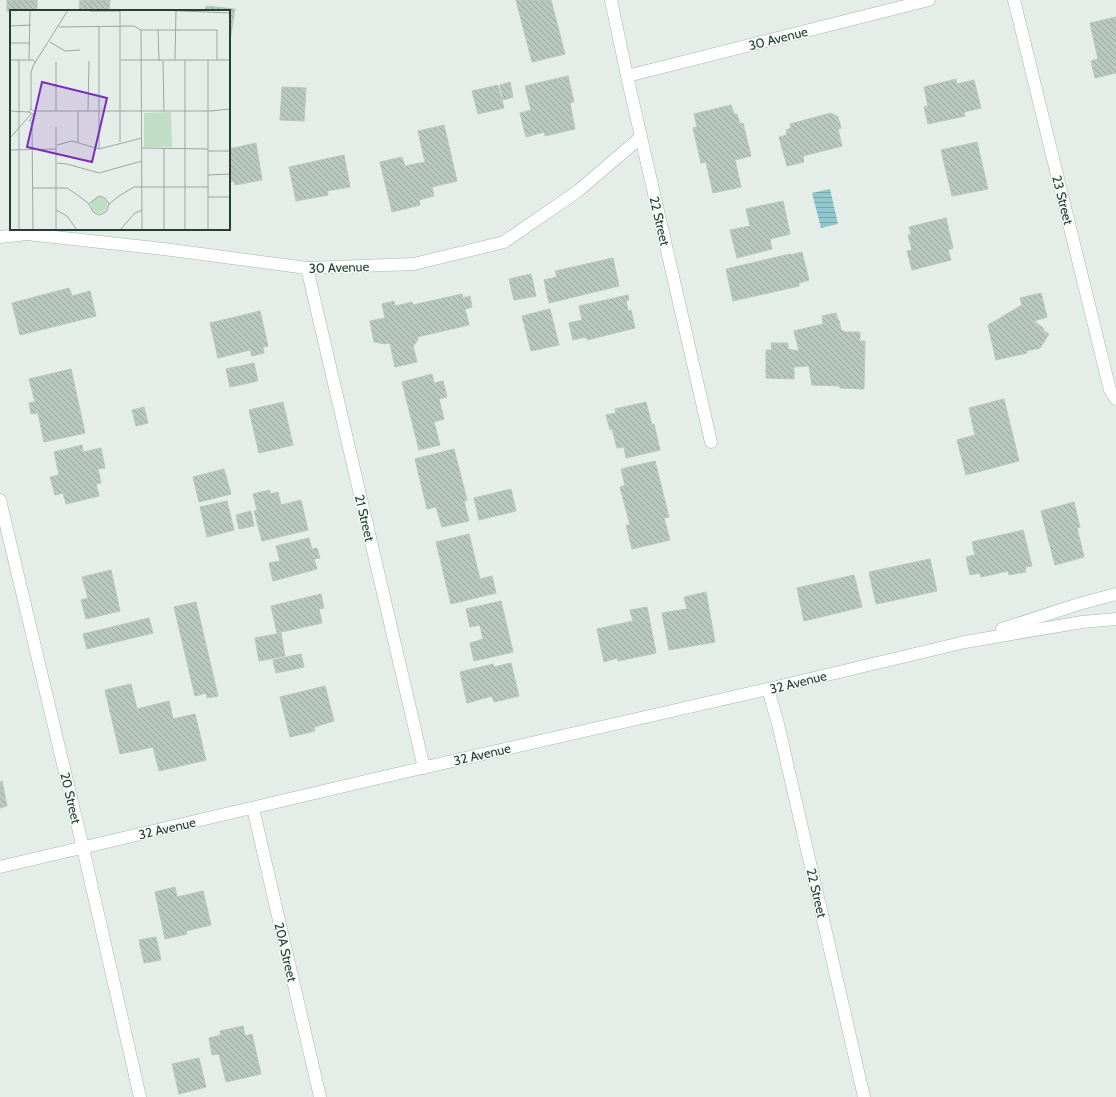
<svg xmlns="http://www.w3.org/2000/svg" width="1116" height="1097" font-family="Cabin,sans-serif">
<defs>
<pattern id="water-rules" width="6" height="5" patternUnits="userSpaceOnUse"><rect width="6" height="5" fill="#91c8ce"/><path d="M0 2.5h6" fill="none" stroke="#76a4a8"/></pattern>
<pattern id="building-back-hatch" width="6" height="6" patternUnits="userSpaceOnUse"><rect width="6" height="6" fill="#bac8c2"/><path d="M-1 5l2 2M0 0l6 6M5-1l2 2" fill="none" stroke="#97a49e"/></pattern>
</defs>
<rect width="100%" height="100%" fill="#e5ede9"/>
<path fill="url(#water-rules)" d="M830,189L838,224L821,228L812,193Z"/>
<g fill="url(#building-back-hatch)" stroke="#b8c7c0">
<rect x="7" y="0" width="30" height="11"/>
<path d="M80,0H110L109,11H79Z"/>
<path d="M516,0H551L565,54L532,62Z"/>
<path d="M206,6L235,9L230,40H229V11H205Z"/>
<path d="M1116,17V73L1095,78L1091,61L1098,59L1090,23Z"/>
<path d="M568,76L574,102L570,103L575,129L545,136L544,132L526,137L520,113L531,110L525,86Z"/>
<path d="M956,79L957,84L974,80L981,108L964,112L965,116L928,124L924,107L928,106L924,87Z"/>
<path d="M510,82L513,97L503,100L500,85Z"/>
<path d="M498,85L504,108L478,114L472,91Z"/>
<path d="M282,87L306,88L304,121L280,120Z"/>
<path d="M731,105L734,114H737L740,124L743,123L751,156L735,160L741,187L713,193L706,162L701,163L693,128L697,127L694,114Z"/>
<path d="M831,113L838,117L841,128L838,129L842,146L803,156L804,162L787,166L779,137L787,135L786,130L791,128L790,124Z"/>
<path d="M444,125L457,181L432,187L434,196L419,200L420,205L392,212L380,162L402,157L405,166L425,162L418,131Z"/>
<path d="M977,142L988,189L952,196L941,150Z"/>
<path d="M256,143L262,180L235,185L234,181L229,182V149Z"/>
<path d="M344,155L350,187L327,191L328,195L296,201L289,167Z"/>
<path d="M783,201L790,234L770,239L772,249L737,258L730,230L750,226L746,209Z"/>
<path d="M946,218L953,248L948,250L951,260L912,270L907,251L912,250L908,235L911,234L909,227Z"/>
<path d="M802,252L809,280L799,283V286L733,301L726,269L790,254L791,255Z"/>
<path d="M613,258L619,286L549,303L544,280L557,277L555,271Z"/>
<path d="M531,274L536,296L514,300L509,279Z"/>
<path d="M69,288L72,296L90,291L96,316L20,335L12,303Z"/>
<path d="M1041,293L1047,317L1034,321L1043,328L1044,331L1049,334L1040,348L1026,351L1027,353L996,360L988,325L1022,305L1020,298Z"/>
<path d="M462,294L463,298L470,296L472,307L465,309L469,325L417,337L418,339L415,344L413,345L417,362L395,367L390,343L385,344L374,342L370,321L385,318L382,304L394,301L395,306L412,302L413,305Z"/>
<path d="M628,295L629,300L626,301L628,311L631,310L635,328L587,340L586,337L573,340L569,323L582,320L579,306Z"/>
<path d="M550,309L559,345L531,351L522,316Z"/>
<path d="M260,311L268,346L263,347L264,353L252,356L250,350L218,358L210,323Z"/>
<path d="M836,313L838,320H839L841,330L845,332H860V341H865L864,389L840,388V386L812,385L809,366L794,367V379L766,378V350H772L771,343H788V349L799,351L794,331L823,324L822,316Z"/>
<path d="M254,363L258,381L230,387L226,369Z"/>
<path d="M71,369L85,433L44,442L38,413L31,414L29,403L35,402L29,379Z"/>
<path d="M432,374L434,383L443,381L447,397L439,399L444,419L434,422L440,445L419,450L402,382Z"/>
<path d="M1004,399L1019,461L966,475L957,440L975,435L969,408Z"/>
<path d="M283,402L293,445L259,453L249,410Z"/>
<path d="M646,402L652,425L654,424L660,450L626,458L624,447L617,448L612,429L610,430L606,415L616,413L615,409Z"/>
<path d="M144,407L148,423L136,426L132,410Z"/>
<path d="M82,445L83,452L101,448L105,468L98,469L101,483L96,484L99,496L66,504L63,493L55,495L50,477L59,475L54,452Z"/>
<path d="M454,449L467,500L464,501L469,521L442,527L436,507L427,509L415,459Z"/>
<path d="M655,461L669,517L664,518L670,540L632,549L626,525H630L620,487L625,485L621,469Z"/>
<path d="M224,469L231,494L199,502L193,477Z"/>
<path d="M511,489L516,511L479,520L474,498Z"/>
<path d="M270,490V494L278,492L281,505L301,500L308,530L262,541L254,511L257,510L253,494Z"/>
<path d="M227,501L234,530L207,537L200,507Z"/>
<path d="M1074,502L1080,527L1077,528L1084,557L1055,565L1041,511Z"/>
<path d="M251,511L254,526L239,529L236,515Z"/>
<path d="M1023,530L1032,566L1025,567L1026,572L1009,575L1008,571L981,577L980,573L970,575L966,557L975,555L972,542Z"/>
<path d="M469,534L480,579L492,576L496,593L451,604L436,542Z"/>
<path d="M309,538L312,549L317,548L320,558L314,559L317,569L273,581L269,563L280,561L276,546Z"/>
<path d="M930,559L937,591L876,604L869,572Z"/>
<path d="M111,570L120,611L86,619L81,600L88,598L82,577Z"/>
<path d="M854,575L862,607L804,621L797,588Z"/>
<path d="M706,592L715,642L669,650L662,613L687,609L684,597Z"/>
<path d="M321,594L324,608L319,609L322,623L277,633L271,606Z"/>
<path d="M501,601L513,652L474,661L470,643L483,639L480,625L470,627L466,609Z"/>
<path d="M196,602L218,696L207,698L206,693L195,696L174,607Z"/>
<path d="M647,607L656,653L618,661L617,658L604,662L597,629L633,621L630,610Z"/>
<path d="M149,618L153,633L87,649L83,634Z"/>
<path d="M281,633L285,656L259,661L255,638Z"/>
<path d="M301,654L304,667L276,673L273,660Z"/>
<path d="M511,663L519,696L494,702L492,696L467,703L460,672L493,664L494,667Z"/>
<path d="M131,684L137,709L169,701L173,719L195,714L206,760L159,771L153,747L120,754L105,690Z"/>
<path d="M325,686L334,721L314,727L315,731L290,737L280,697Z"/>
<path d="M2,781L7,806L0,808V782Z"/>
<path d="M175,887L177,897L203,891L211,925L186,931L187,934L165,939L155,892Z"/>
<path d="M156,937L161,960L144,963L139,940Z"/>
<path d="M243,1026L245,1036L252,1034L261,1074L226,1082L219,1054L212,1055L209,1038L221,1035L220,1031Z"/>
<path d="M199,1058L206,1087L179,1094L172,1064Z"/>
</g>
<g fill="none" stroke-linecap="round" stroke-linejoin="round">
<g stroke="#a8b5b0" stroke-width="13">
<g id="street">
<path d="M611,0L627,76L711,442"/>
<path d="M1014,0L1110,390L1116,399"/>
<path d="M627,76L929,0"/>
<path d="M0,237L27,234L164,249L307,268L414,264L504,242L578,191L641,137"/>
<path d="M307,268L424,768"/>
<path d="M0,500L83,848L140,1097"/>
<path d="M768,689L778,724L864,1097"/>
<path d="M253,808L320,1097"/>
</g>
</g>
<g stroke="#a4b8b0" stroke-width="13">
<g id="secondary">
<path d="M1002,629L1079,604L1116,594"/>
<path d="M0,867L400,773L768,689L965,642L1082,622L1116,619"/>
</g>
</g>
<use href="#street" stroke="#fff" stroke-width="12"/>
<use href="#secondary" stroke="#fff" stroke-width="12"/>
</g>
<g text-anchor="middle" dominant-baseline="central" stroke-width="3" stroke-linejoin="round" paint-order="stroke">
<g font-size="13" fill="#253e36" stroke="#f6faf7">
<text transform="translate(778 38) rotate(-14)">30 Avenue</text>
<text transform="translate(1063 200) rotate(76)">23 Street</text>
<text transform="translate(660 221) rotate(77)">22 Street</text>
<text transform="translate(339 267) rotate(-2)">30 Avenue</text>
<text transform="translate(365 518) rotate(77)">21 Street</text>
<text transform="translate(798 682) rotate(-14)">32 Avenue</text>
<text transform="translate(482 754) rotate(-13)">32 Avenue</text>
<text transform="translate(71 798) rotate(77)">20 Street</text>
<text transform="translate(167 828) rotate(-13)">32 Avenue</text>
<text transform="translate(817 893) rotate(77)">22 Street</text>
<text transform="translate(286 952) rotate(77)">20A Street</text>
</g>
</g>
<g transform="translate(10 10)">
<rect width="220" height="220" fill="#e5ede9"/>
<path d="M161,102L162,137H134V103ZM81 195a8 8 0 1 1 16 0a8 8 0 1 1-16 0Z" fill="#c0ddc6"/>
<path d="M159,105L160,106V120L150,116L146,106ZM156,121H161V134L146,136L147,128Z" fill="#c0ddc6"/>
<path fill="none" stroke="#98a7a1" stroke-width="1" d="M149,0L220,3M80,1H110M0,16L21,15M49,17L124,16L131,20H207V50M89,17V139M131,20L132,220M148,20L149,51M40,32L55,41L70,40M0,33H20M0,50H23L26,53M9,50V220M19,50L20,0M111,50H220M165,50L166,0M198,50V220M153,51L154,101M46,52V101M21,63L23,56L58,0M21,99V63M0,101L19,102M25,101H200L220,99M68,101V132M78,101L79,51M20,110L22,114L23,220M19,111L25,102L21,99L19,102L23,104M0,128L21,104M110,132V0M47,135L62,131L89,139L132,128M132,138L198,139M154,139V220M0,140L46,139M198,141H220M220,141V114M47,153L57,154L89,163L132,151M198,165L220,164M22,178H57L69,186L79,194L83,202L89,205L96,202L99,194L109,186L124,177H199M198,187H220M79,194L89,186L95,188L99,194M46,200L57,206L67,220M46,220V117M110,220L125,203L132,200M175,220V50"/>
<path fill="#7b2cbf" fill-opacity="0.15" stroke="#7b2cbf" stroke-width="2" d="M32,72L97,88L82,152L17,137Z"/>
<rect width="220" height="220" fill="none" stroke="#253e36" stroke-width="2"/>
</g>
</svg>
